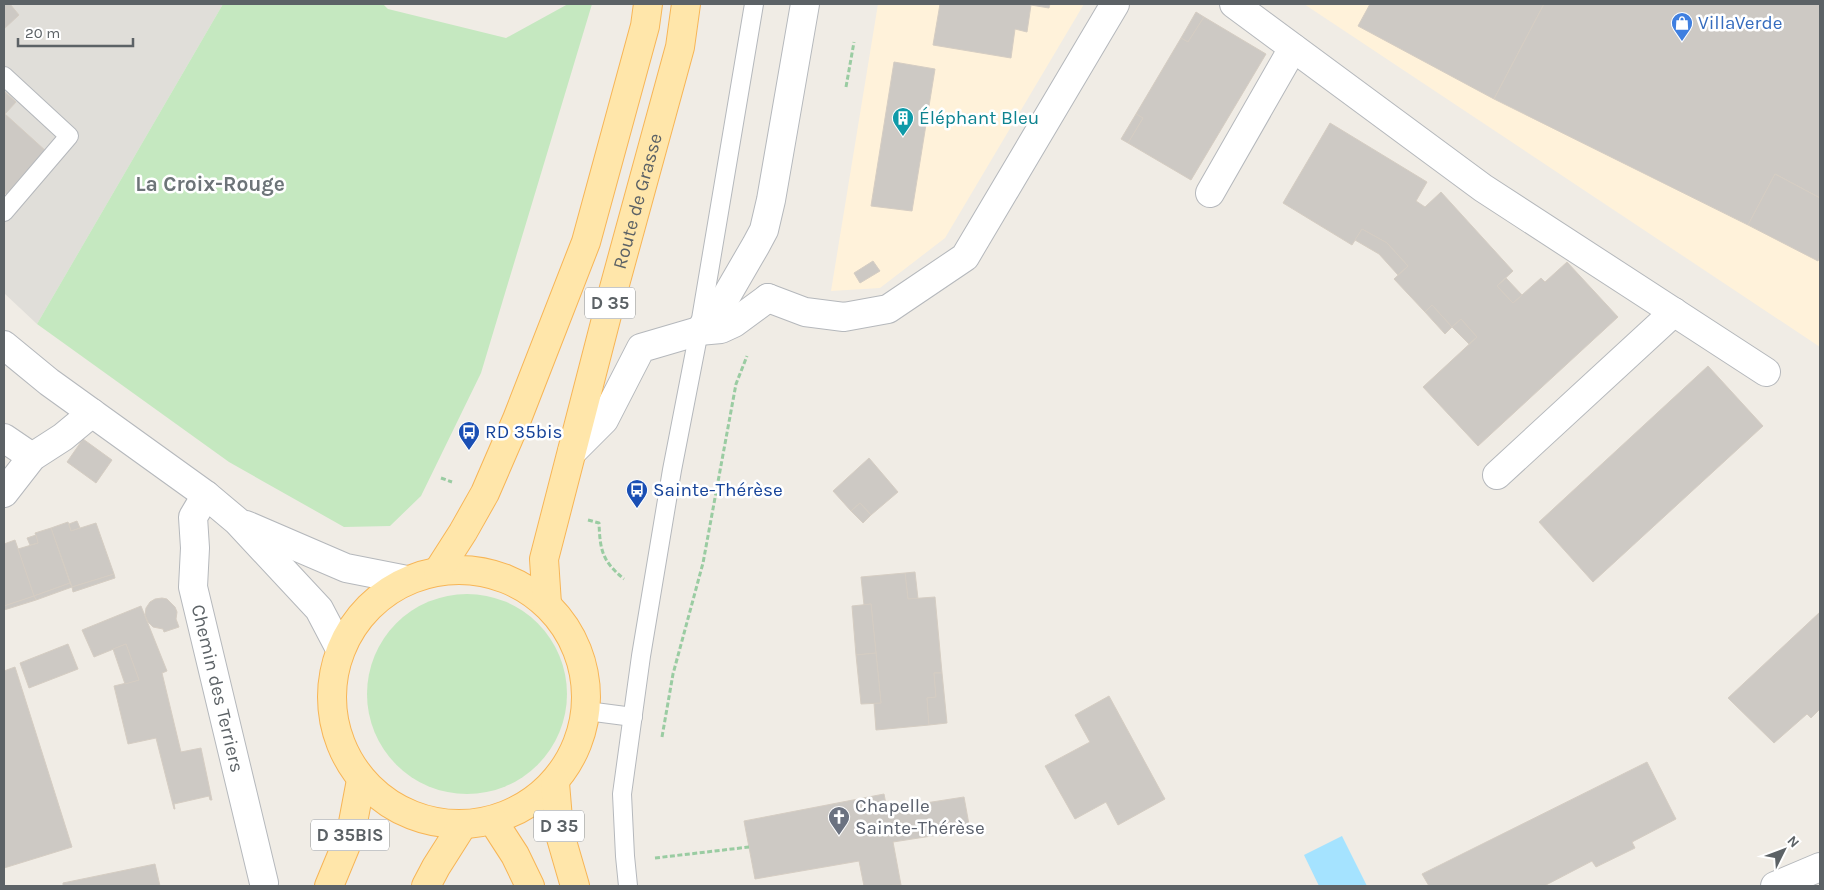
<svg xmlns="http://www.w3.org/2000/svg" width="1824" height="890" font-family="Karla,sans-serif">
<rect width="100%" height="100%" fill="#f0ece5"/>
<g fill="#fff2da">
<path d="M878,4H1084L945,238L880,288L831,291Z"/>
<path d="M1304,4H1820V347Z"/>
</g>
<path fill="#e0ded9" d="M4,4H223L37,324L4,293Z"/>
<g fill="#c5e8c0">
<path d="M223,4H383L388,9L506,38L568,4H592L481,373L421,496L390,526L344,527L229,462L37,324Z"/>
<circle cx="467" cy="694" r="100"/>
</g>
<path fill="#a5e3ff" d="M1342,836L1367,886H1319L1304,855Z"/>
<g fill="#cdc9c4" stroke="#d5cdc3">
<path d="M4,4H10L19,15L4,29Z"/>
<path d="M940,4H1050L1049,8L1031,5L1027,32L1015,29L1011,58L933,45Z"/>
<path d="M1370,4H1544L1494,99L1358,26Z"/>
<path d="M1544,4H1820V198L1775,174L1748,225L1494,99Z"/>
<path d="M1196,12L1204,17L1188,42L1181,38Z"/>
<path d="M1204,17L1266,54L1191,180L1128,143L1143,118L1136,114L1181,38L1188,42Z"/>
<path d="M894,62L935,69L912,211L871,206Z"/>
<path d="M4,91L16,102L5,114L47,152L8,196L4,192Z"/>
<path d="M1136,114L1143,118L1128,143L1121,139Z"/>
<path d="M1330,123L1427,182L1416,201L1425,207L1441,192L1513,271L1497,286L1513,303L1541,278L1545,282L1567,262L1618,317L1478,446L1423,387L1477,337L1461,319L1452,327L1432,305L1425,312L1394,279L1408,266L1387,243L1362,229L1352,245L1283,203Z"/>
<path d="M1775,174L1820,198V256L1818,261L1748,225Z"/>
<path d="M1362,229L1387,243L1408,266L1398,275L1379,254L1355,240Z"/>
<path d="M873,261L880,271L860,283L854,273Z"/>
<path d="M1506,278L1522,295L1513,303L1497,286Z"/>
<path d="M1432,305L1452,327L1445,334L1425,312Z"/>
<path d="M1461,319L1477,337L1469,344L1452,327Z"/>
<path d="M1708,366L1763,426L1593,582L1539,522Z"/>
<path d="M83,439L112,460L96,483L67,462Z"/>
<path d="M869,458L898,492L871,515L860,503L851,511L833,491Z"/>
<path d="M860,503L871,515L863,523L851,511Z"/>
<path d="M77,521L80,528L71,531L69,524Z"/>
<path d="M68,522L71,531L96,523L114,574L72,587L51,528Z"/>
<path d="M51,528L70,583L34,596L18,549L38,543L35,533Z"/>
<path d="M36,535L38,543L30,545L27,538Z"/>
<path d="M15,540L34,596L4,606V544Z"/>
<path d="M915,572L918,599H908L905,573Z"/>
<path d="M905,573L908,599L935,597L942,673H934L936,697L927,698L929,725L876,730L874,703H881L876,653L871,604L864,605L861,577Z"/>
<path d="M114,574L115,578L73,592L72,587Z"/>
<path d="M70,583L72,587L36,600L34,596Z"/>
<path d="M34,596L36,600L4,610V606Z"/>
<path d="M162,598L167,599L175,607L177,612L176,619L179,627L164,632L163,629L153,627L148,622L145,615L146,608L150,602L155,599Z"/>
<path d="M871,604L876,653L856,655L852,606Z"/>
<path d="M141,606L167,671L162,673L181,752L201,748L212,800H210L209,796L174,804L175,809H174L156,738L128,744L114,686L139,680L126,644L94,657L82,630Z"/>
<path d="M1820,612V709L1811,718L1807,714L1774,743L1728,698Z"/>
<path d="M68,644L78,669L29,688L20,663Z"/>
<path d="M126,644L139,680L125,684L113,649Z"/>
<path d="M876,653L881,703L861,704L856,655Z"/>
<path d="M15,667L72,847L4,868V671Z"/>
<path d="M934,673H942L947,723L929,725L927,698L936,697Z"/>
<path d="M1109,696L1165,799L1118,825L1106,802L1075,819L1045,766L1090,742L1075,715Z"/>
<path d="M1647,762L1676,819L1632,842L1635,848L1596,867L1592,861L1544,886H1429L1422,874Z"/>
<path d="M884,794L887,809L964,797L970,830L893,842L901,885L864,886L859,861L755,879L744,821Z"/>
<path d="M155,864L160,886H63V883Z"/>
</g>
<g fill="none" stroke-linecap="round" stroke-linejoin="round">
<g stroke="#b5b8bc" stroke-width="20">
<g id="service">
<path d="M4,76L69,136L4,212"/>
<path d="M587,711L633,717"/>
<path d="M628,886L625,856L622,794L641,656L672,470L699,331L754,4"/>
</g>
</g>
<g stroke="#b5b8bc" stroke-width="30">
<g id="minor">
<path d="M1234,4L1483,188L1766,372"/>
<path d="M1210,193L1293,48"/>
<path d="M768,298L805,312L844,317L888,309L965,257L1115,4"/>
<path d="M699,331L721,329L734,323L768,298"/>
<path d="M4,345L49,382L206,495L237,521L319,609L340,649"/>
<path d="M4,438L32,457"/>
<path d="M572,452L604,420L641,348L699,331L727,295L756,245L764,230L771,200L805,4"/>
<path d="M1497,475L1674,312"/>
<path d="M4,493L32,457L63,437L92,413"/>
<path id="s1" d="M206,495L193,517L195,548L193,587L264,883"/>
<path d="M246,525L346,568L407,580"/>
<path d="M1775,886L1820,867"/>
</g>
</g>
<g stroke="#f7b556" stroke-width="30">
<g id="primary">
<circle cx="459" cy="697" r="127"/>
<path d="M438,571L463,532L485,493L517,419L586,242L645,26L648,4"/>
<path id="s2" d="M547,604L544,559L614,288L680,47L686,4"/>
<path d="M555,783L559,831L575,886"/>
<path d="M493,821L515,855L530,886"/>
<path d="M329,886L351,833L361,780"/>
<path d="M426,886L436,867L462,826"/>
</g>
</g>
<g stroke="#9acca2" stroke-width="3" stroke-dasharray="5 2.5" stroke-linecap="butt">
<path d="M846,87L854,42"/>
<path d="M441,478L452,482"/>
<path d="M588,520L599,523C600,550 602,561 624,579"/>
<path d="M662,737L673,674L703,563L736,384L747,356"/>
<path d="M655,858L749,847"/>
</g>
<use href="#service" stroke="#fff" stroke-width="18"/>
<use href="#minor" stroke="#fff" stroke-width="28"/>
<use href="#primary" stroke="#ffe6aa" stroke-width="28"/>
</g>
<defs>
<g id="shop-pin" transform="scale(1.125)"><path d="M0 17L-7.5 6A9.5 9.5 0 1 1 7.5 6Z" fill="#3f7fe0" stroke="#fff"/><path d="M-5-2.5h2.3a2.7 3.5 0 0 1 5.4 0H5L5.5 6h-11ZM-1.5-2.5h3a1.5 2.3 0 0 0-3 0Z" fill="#fff"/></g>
<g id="building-pin" transform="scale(1.125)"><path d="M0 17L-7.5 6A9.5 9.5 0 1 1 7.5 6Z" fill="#0f9aa8" stroke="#fff"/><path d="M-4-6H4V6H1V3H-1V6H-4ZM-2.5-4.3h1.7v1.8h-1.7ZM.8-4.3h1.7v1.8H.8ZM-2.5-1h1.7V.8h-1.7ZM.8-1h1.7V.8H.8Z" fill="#fff"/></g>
<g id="bus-pin" transform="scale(1.125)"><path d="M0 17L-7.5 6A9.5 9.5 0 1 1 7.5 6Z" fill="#1a4fb4" stroke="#fff"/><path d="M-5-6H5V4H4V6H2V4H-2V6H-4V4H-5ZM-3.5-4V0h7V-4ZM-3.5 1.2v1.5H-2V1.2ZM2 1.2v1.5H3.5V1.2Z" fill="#fff"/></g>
<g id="church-pin" transform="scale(1.125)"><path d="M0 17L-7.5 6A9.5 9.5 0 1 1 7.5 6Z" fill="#6b7280" stroke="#fff"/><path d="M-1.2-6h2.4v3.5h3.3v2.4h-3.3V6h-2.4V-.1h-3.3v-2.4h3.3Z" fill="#fff"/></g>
</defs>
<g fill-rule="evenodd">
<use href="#shop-pin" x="1682" y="23"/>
<use href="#building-pin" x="903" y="118"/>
<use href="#bus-pin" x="469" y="432"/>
<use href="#bus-pin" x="637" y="490"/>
<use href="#church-pin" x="839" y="817"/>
</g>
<g text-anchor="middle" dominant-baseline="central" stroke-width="5" stroke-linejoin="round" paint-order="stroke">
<g fill="#fff" stroke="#8d9194" stroke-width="1">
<rect x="585" y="287.5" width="50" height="31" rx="4"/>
<rect x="534" y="810.5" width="50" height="31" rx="4"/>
<rect x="311" y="819.5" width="78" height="31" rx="4"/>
</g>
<g font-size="18" font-weight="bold" fill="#5c6266">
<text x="610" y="303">D 35</text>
<text x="559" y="826">D 35</text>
<text x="350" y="835">D 35BIS</text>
</g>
<g font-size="19" fill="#366cbe" stroke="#fff" text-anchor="start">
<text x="1698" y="23">VillaVerde</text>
</g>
<g font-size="19" fill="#0d838f" stroke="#fff" text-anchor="start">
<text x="919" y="118">Éléphant Bleu</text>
</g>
<g font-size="19" fill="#5c6266" stroke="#fff">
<text stroke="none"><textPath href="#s2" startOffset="415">Route de Grasse</textPath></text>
<text stroke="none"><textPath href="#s1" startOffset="200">Chemin des Terriers</textPath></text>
</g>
<g font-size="19" fill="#164399" stroke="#fff" text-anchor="start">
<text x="485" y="432">RD 35bis</text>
<text x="653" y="490">Sainte-Thérèse</text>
</g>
<g font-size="19" fill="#5b616d" stroke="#fff" text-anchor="start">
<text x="855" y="806">Chapelle<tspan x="855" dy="22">Sainte-Thérèse</tspan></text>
</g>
<g font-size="21" font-weight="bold" fill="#6d7478" stroke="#fff">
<text x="210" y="184">La Croix-Rouge</text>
</g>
</g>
<rect width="1824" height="890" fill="none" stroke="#5c6266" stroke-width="10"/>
<g transform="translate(1784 850) rotate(48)" stroke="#ffffff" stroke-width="4" paint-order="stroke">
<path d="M0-4L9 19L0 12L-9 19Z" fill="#5c6266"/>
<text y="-8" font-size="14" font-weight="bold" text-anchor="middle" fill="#5c6266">N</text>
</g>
<path d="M18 38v8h115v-8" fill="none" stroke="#5c6266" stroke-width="2.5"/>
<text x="25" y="38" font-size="15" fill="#5c6266" stroke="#ffffff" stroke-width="4" paint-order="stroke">20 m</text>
</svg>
